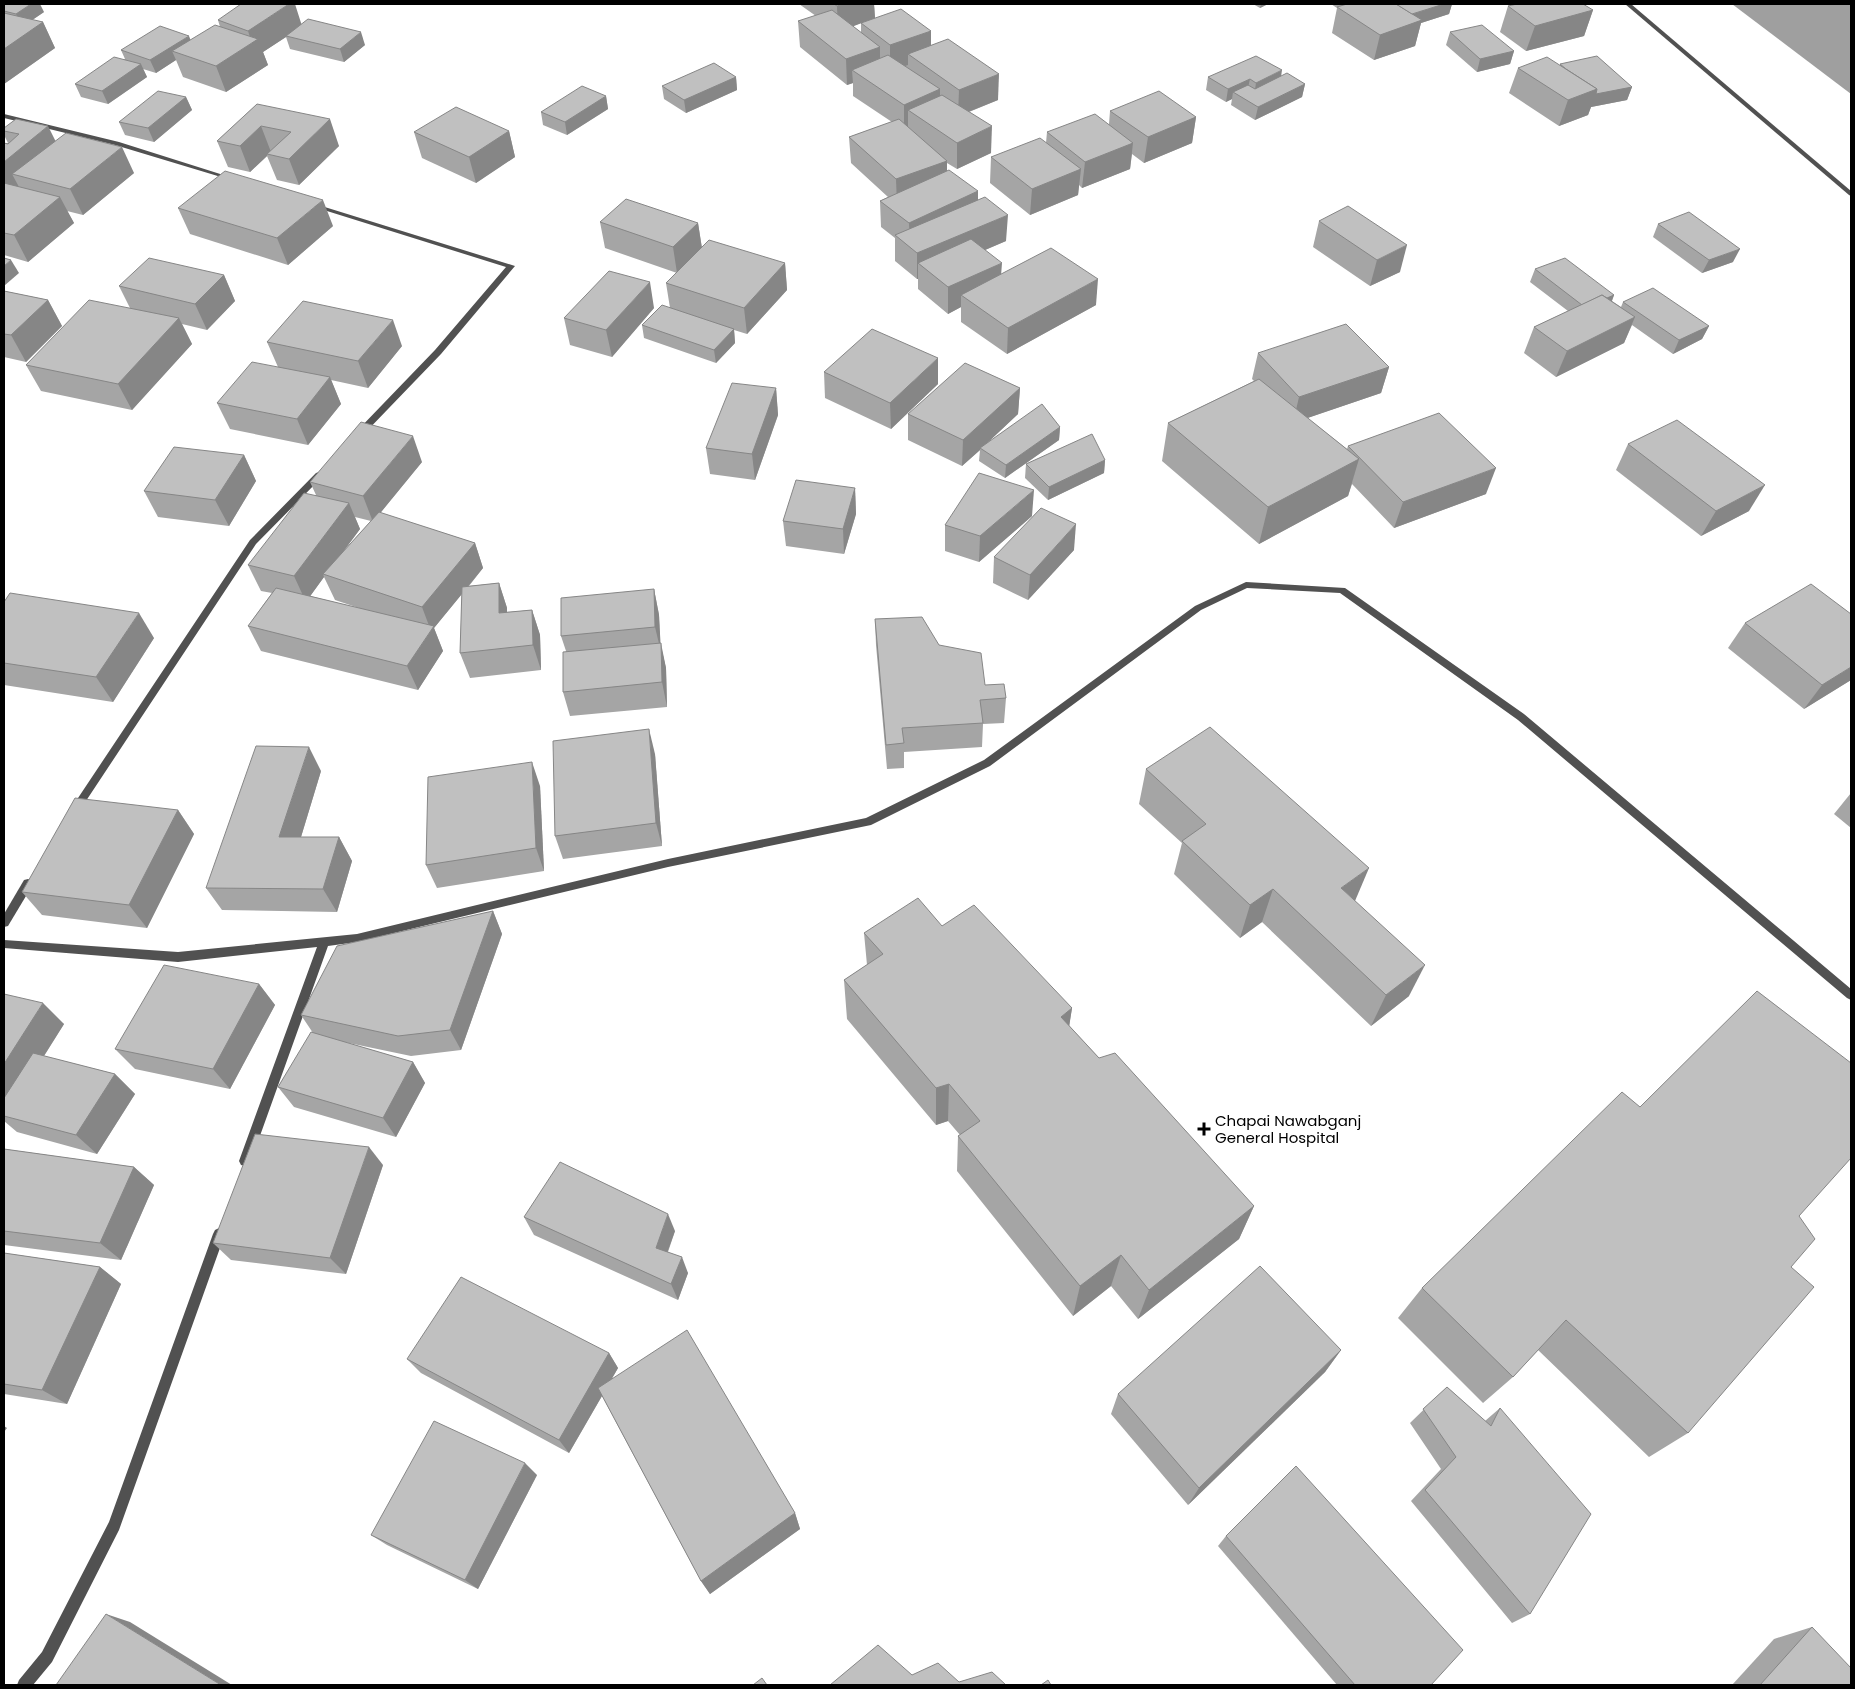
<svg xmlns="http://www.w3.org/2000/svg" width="1855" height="1689" font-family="Poppins,sans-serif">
<rect width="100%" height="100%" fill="#fff"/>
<path fill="#9f9f9f" d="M1732,4H1851V94Z"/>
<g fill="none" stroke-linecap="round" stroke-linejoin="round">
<g fill="#515151" fill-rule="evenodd">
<path d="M1625,4H1631L1851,191V196L1849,195Z"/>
<path d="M4,114L119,142L236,179L231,180L115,145L4,118Z"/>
<path d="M311,204H315L515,266L441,354L362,436H356V432L435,350L506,267L311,206Z"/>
<path d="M319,472L323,475L322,477L256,544L78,813H72L70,810L250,540L316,473Z"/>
<path d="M1246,582L1345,588L1524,714L1851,989V1000L1847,998L1518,720L1340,593L1247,588L1201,610L990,766L871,825L668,867L357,942L328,946L251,1161L249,1165L245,1166L241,1165L239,1161L317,947L178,962L4,948V940L178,952L357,934L668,859L866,818L984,760L1195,606Z"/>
<path d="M28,879L32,880L33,883L32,886L8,926L4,927V914L24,880Z"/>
<path d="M219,1228L223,1230L225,1234L119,1530L52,1662L33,1685H17L19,1680L42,1652L109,1522L213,1234L215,1230Z"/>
</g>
</g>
<g fill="#a5a5a5" fill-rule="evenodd">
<path d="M4,4L44,12L32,20L43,22L55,48L4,84Z"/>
<path d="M799,4H874L875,18L931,31V45L998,100L969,112L991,153L957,169L947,163V171L978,191V200L1006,241L985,250L1001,274L1096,305L1007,354L961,322V307L948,314L918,289V279H917L895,261V238L881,227L880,201L888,197L851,163L849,137L892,122L853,96V83L847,85L800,47L798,21L816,16ZM861,23V33L853,26Z"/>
<path d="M1253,4H1268L1260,8Z"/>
<path d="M1331,4H1452L1449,14L1421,23L1415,46L1374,60L1332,33L1337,8Z"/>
<path d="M1508,6L1593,10L1584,36L1526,51L1500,32Z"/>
<path d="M218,20L302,24L365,45L344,62L290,49L286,37L263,52L268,65L226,92L183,77L176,60L156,73L143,69L147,77L108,104L81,97L75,84L125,59L121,50L190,40L220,27Z"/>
<path d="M1450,32L1514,51L1510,64L1477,72L1446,45Z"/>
<path d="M1560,64L1632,87L1627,100L1591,107L1588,115L1559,126L1509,93L1518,68L1560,65Z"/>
<path d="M1281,76L1305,84L1302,97L1255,120L1231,105L1232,99L1226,102L1206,90L1208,77Z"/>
<path d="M736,77L737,90L686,113L664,99L662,86Z"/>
<path d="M606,96L608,109L567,135L543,125L541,112Z"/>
<path d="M186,97L192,110L154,142L125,135L119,122Z"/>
<path d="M257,104L339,146L299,185L277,180L267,156L250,172L228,167L217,141Z"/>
<path d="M1110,111L1196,117L1192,143L1144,163L1132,154L1130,169L1082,188L1079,185L1078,195L1030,215L990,183L991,157L1046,143L1047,132L1109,124Z"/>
<path d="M4,128L56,141L134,173L83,215L67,211L74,223L28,262L4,255V143H8L4,135Z"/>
<path d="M509,131L515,157L476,183L422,158L414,132Z"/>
<path d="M178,208L333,226L288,265L190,234Z"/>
<path d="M1319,221L1400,272L1370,286L1313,247Z"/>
<path d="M600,222L698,223L702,248L785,263L787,290L747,334L734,330L735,343L716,363L644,338L642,325L670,308L666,283L677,273L605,248Z"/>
<path d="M1658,224L1733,262L1702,273L1653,237Z"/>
<path d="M1535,269L1614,295L1612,301L1621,307L1623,302L1709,326L1702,339L1673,354L1632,325L1624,343L1556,377L1524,353L1534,327L1568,311L1530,282Z"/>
<path d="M224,275L235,301L207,330L182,324L192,344L132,410L41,391L26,365L130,308L119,286Z"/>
<path d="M4,291L48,300L62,326L26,362L4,357Z"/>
<path d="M654,308L612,357L570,345L564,318Z"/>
<path d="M267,342L402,346L368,388L331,380L341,404L308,445L230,429L217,403L278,367Z"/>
<path d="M1258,353L1389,367L1381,393L1307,418L1347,449L1348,446L1486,494L1394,528L1352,484L1348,496L1259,544L1162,461L1168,423L1254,381L1252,379Z"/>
<path d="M824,372L938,384L891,429L825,398Z"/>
<path d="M776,388L778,415L755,480L710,474L706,448Z"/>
<path d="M1020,388L1018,414L988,442L1060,427L1059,440L1005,478L979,461L980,450L962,466L908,440V414Z"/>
<path d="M1628,444L1749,511L1701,536L1616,470Z"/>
<path d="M244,455L256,481L229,526L158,517L144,491Z"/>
<path d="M1105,460L1104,473L1048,500L1025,478L1026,464Z"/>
<path d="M422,462L380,513L475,543L483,568L469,586L499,583L507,608V612L532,610L540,635L541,670L470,678L460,653L462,594L434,628L443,651L418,690L261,651L248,626L272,593L261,591L248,565L316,495L310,482ZM355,517L371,521L343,552L360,529ZM324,577L335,600L362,609L310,596Z"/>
<path d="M855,488L856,514L844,554L786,546L783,521Z"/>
<path d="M1032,516L979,562L945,551V525Z"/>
<path d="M1074,550L1028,600L993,583L994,557Z"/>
<path d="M654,589L659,615L660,643L666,668L667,707L570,716L563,692L566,651L561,636Z"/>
<path d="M4,602L154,638L113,702L4,685Z"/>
<path d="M875,619L939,645L985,685L1006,698L1004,723L983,724L982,747L904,752V768L887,769L876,645Z"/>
<path d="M1745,623L1851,680L1804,709L1728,648Z"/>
<path d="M655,754L662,846L563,859L555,836Z"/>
<path d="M1146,769L1355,901L1409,996L1371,1026L1262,922L1240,938L1174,874L1182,843L1139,804Z"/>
<path d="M321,771L301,837H339L352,861L337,912L222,910L206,888Z"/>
<path d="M540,786L544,871L437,888L426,865Z"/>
<path d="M1851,793V828L1834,814Z"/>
<path d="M178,810L194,834L147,928L42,915L22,892Z"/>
<path d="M493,911L502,934L461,1050L411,1056L344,1042L413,1062L425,1083L396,1137L294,1107L278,1087L313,1033L301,1015Z"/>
<path d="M942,926L1072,1008L1069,1026L1099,1058L1254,1206L1239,1239L1138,1319L1111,1286L1073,1316L957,1171L958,1136L960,1135L948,1121L936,1125L847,1019L844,980L867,965L864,933Z"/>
<path d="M259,984L275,1005L230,1089L135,1069L115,1049Z"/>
<path d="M4,994L64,1024L44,1056L115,1074L135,1094L97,1154L17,1132L4,1121Z"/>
<path d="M1640,1107L1799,1216L1791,1267L1688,1433L1649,1457L1538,1350L1513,1377L1483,1403L1398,1318L1422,1288Z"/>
<path d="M4,1149L134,1167L154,1185L121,1260L4,1245Z"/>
<path d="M383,1165L346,1274L231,1260L213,1243Z"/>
<path d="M524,1217L675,1231L668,1252L688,1273L678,1300L534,1235Z"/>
<path d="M4,1253L100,1267L121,1284L67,1404L4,1394Z"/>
<path d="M1341,1350L1325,1372L1188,1505L1111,1414L1118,1394Z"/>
<path d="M609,1353L618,1368L611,1380L795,1513L800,1529L710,1594L701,1581L602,1396L569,1453L421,1373L407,1359Z"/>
<path d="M1447,1387L1485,1421L1500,1408L1530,1614L1512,1623L1411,1501L1441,1469L1410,1423Z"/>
<path d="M537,1475L478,1589L387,1545L371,1535Z"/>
<path d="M1226,1536L1431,1685H1337L1218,1546Z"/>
<path d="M1812,1627L1851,1685H1732L1774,1639Z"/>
</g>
<g fill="#868686">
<path d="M31,4H40L44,12L22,27L16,14Z"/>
<path d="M289,4H295L302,26L286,36V37L263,52L268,65L226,92L216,66L252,43L248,31Z"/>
<path d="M844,4H874L875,18L838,32L837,6Z"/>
<path d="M1261,4H1268L1260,8Z"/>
<path d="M1444,4H1452L1449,14L1421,23L1415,46L1374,60L1380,35L1407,16Z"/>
<path d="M1593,10L1584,36L1526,51L1535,26Z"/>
<path d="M43,22L55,48L4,84V49Z"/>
<path d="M931,31V57L908,54V65L890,71V45Z"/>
<path d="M361,32L365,45L344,62L340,49Z"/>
<path d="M189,36L194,49L172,51L176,60L156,73L150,60Z"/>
<path d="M880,47V73L852,70L853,83L847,85L846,59Z"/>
<path d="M1514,51L1510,64L1477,72L1480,59Z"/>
<path d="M141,64L147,77L108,104L102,91Z"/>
<path d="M1282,70L1280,84L1254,96L1256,83Z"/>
<path d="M999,74L998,100L958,116L959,90Z"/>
<path d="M736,77L737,90L686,113L684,100Z"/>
<path d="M1250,79L1247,92H1233L1232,99L1226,102L1228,89Z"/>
<path d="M1305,84L1302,97L1255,120L1258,107Z"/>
<path d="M1632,87L1627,100L1591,107L1588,115L1559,126L1568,100L1597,89Z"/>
<path d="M940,89V115L908,110V129L904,131V105Z"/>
<path d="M606,96L608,109L567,135L565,122Z"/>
<path d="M186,97L192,110L154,142L148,128Z"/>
<path d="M1196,117L1192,143L1144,163L1148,137Z"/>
<path d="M330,119L339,146L299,185L289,159Z"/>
<path d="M48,126L61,152L12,174L19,187L4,192V162Z"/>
<path d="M261,126L271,152L267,154V156L250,172L240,146Z"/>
<path d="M992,126L991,153L957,169V143Z"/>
<path d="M509,131L515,157L476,183L469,157Z"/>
<path d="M1133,143L1130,169L1082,188L1085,162Z"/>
<path d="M122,147L134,173L83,215L70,189Z"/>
<path d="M947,161V187L897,205L896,179Z"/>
<path d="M1081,169L1078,195L1030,215L1032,189Z"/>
<path d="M978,191V218L910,247L909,223Z"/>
<path d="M60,197L74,223L28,262L14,235Z"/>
<path d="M323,200L333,226L288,265L277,238Z"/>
<path d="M1008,215L1006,241L931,273L918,263V279H917V253Z"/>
<path d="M698,223L702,249L677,273L673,247Z"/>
<path d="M1407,245L1400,272L1370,286L1377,260Z"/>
<path d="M1740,249L1733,262L1702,273L1709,260Z"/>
<path d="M11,260L19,273L4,286V266Z"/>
<path d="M785,263L787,290L747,334L744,308Z"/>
<path d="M1002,263L1000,289L961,295V307L948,314V287Z"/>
<path d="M224,275L235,301L207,330L195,304Z"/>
<path d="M1098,279L1096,305L1007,354L1008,328Z"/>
<path d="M650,282L654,308L612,357L606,330Z"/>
<path d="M1614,295L1609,308L1584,307Z"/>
<path d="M48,300L62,326L26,362L11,335Z"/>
<path d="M1635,317L1624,343L1556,377L1567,351Z"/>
<path d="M179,318L192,344L132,410L118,384Z"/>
<path d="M393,320L402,346L368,388L358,361Z"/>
<path d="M1709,326L1702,339L1673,354L1679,340Z"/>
<path d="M734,329L735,343L716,363L714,350Z"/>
<path d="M938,358V384L891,429L890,403Z"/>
<path d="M1389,367L1381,393L1293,423L1299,397Z"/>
<path d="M330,377L341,404L308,445L297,419Z"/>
<path d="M776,388L778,415L755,480L752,454Z"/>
<path d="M1020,388L1018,414L981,449L980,448V450L962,466L963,440Z"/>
<path d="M1060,427L1059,440L1005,478L1006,465Z"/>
<path d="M413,436L422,462L373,522L363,496Z"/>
<path d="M244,455L256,481L229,526L215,500Z"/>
<path d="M1359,459L1348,496L1259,544L1268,507Z"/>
<path d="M1105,460L1104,473L1048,500L1049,487Z"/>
<path d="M1496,468L1486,494L1394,528L1403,502Z"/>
<path d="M1765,485L1749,511L1701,536L1716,511Z"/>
<path d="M855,488L856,514L844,554L843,529Z"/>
<path d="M1034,490L1032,516L979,562L980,536Z"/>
<path d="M349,503L360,529L326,575L323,574L324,577L306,602L294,576Z"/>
<path d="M1076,524L1074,550L1028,600L1030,575Z"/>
<path d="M475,543L483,568L434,628L443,651L418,690L407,666L431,631L422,607Z"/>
<path d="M499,583L507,608V639L499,613Z"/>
<path d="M654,589L659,615L661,652L655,627Z"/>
<path d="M532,610L540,635L541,670L533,645Z"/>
<path d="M139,613L154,638L113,702L96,677Z"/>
<path d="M661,643L666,668L667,707L662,682Z"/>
<path d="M1851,667V680L1804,709L1822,685Z"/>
<path d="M649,729L655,754L662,846L656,823Z"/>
<path d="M309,747L321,771L294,860L279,837Z"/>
<path d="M532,762L540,786L544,871L536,848Z"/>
<path d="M178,810L194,834L147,928L129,905Z"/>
<path d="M339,837L352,861L337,912L323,889Z"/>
<path d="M1369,868L1355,901L1341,888Z"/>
<path d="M1273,889L1262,922L1240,938L1250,905Z"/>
<path d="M493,911L502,934L461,1050L450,1030Z"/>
<path d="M1425,965L1409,996L1371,1026L1386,995Z"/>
<path d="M259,984L275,1005L230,1089L213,1069Z"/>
<path d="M43,1003L64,1024L6,1116H4V1064Z"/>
<path d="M1072,1008L1066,1047L1061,1017Z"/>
<path d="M413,1062L425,1083L396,1137L383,1118Z"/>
<path d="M115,1074L135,1094L97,1154L76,1135Z"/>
<path d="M949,1084L948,1121L936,1125V1088Z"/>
<path d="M369,1147L383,1165L346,1274L330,1258Z"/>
<path d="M134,1167L154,1185L121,1260L100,1243Z"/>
<path d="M1254,1206L1239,1239L1138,1319L1149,1290Z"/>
<path d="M668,1214L675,1231L663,1264L656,1248Z"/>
<path d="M1121,1255L1111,1286L1073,1316L1080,1286Z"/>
<path d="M682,1257L688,1273L678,1300L671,1284Z"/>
<path d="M100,1267L121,1284L67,1404L42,1390Z"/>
<path d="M1341,1350L1325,1372L1188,1505L1199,1488Z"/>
<path d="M609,1353L618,1368L569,1453L559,1440Z"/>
<path d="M4,1426L7,1428L4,1432Z"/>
<path d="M525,1463L537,1475L478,1589L465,1580Z"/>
<path d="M795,1513L800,1529L710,1594L701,1581Z"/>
<path d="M106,1614L130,1622L232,1685H221Z"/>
</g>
<g fill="#c0c0c0" stroke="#868686">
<path d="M4,4H31L16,14L4,11Z"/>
<path d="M241,4H289L248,31L218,20Z"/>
<path d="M834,4H844L837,6Z"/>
<path d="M1347,4H1396L1422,20L1380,35L1337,7Z"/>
<path d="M1396,4H1444L1412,14Z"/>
<path d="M1517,4H1583L1593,10L1535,26L1508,6Z"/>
<path d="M901,9L931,31L890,45L861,23Z"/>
<path d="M832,10L880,47L846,59L798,21Z"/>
<path d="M4,13L43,22L4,49Z"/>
<path d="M308,19L361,32L340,49L286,36Z"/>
<path d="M215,25L258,39L216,66L172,51Z"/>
<path d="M1482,25L1514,51L1480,59L1450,32Z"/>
<path d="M160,26L189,36L150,60L121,50Z"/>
<path d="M948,39L999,74L959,90L908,54Z"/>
<path d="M888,55L940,89L904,105L852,70Z"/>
<path d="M1256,56L1282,70L1256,83L1250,79L1228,89L1208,77Z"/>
<path d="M1597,56L1632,87L1596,94L1597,89L1566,69L1560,64Z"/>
<path d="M114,57L141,64L102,91L75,84Z"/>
<path d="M1547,57L1597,89L1568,100L1518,68Z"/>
<path d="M714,63L736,77L684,100L662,86Z"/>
<path d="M1287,73L1305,84L1258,107L1233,92L1248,85L1255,89Z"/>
<path d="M582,86L606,96L565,122L541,112Z"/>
<path d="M158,91L186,97L148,128L119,122Z"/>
<path d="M1159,91L1196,117L1148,137L1110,111Z"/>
<path d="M942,95L992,126L957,143L908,110Z"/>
<path d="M257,104L330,119L289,159L267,154L291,132L261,126L240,146L217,141Z"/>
<path d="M456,107L509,131L469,157L414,132Z"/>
<path d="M1095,114L1133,143L1085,162L1047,132Z"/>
<path d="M16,119L48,126L4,162V143L8,144L19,134L4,131V128Z"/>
<path d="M899,119L947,161L896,179L849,137Z"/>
<path d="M66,133L122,147L70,189L12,174Z"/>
<path d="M1040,138L1081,169L1032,189L991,157Z"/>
<path d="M949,170L978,191L909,223L880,201Z"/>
<path d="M225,171L323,200L277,238L178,208Z"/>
<path d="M4,183L60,197L14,235L4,233Z"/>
<path d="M985,197L1008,215L917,253L895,235Z"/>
<path d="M626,199L698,223L673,247L600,222Z"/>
<path d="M1348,206L1407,245L1377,260L1319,221Z"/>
<path d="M1689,212L1740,249L1709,260L1658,224Z"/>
<path d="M971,239L1002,263L948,287L918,263Z"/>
<path d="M709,240L785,263L744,308L666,283Z"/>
<path d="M1051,248L1098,279L1008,328L961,295Z"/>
<path d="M4,258L11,260L4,266Z"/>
<path d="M149,258L224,275L195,304L119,286Z"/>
<path d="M1565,258L1614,295L1607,298L1602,295L1582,305L1535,269Z"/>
<path d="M609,271L650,282L606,330L564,318Z"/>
<path d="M1653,288L1709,326L1679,340L1623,302Z"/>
<path d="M4,291L48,300L11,335L4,334Z"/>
<path d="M1602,295L1635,317L1567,351L1534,327Z"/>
<path d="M89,300L179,318L118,384L26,365Z"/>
<path d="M303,301L393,320L358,361L267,342Z"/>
<path d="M662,305L734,329L714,350L642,325Z"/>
<path d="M1346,324L1389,367L1299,397L1258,353Z"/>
<path d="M872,329L938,358L890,403L824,372Z"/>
<path d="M252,362L330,377L297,419L217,403Z"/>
<path d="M965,363L1020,388L963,440L908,414Z"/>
<path d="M1259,379L1359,459L1268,507L1168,423Z"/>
<path d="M732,383L776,388L752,454L706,448Z"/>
<path d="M1042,404L1060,427L1006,465L980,448Z"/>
<path d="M1439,413L1496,468L1403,502L1348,446Z"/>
<path d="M1677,420L1765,485L1716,511L1628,444Z"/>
<path d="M361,422L413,436L363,496L310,482Z"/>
<path d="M1092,434L1105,460L1049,487L1026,464Z"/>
<path d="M174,447L244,455L215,500L144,491Z"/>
<path d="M979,473L1034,490L980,536L945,525Z"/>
<path d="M796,480L855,488L843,529L783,521Z"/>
<path d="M304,493L349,503L294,576L248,565Z"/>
<path d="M1041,508L1076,524L1030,575L994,557Z"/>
<path d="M379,512L475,543L422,607L323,574Z"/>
<path d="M499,583V613L532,610L533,645L460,653L462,587Z"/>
<path d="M1811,584L1851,614V667L1822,685L1745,623Z"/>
<path d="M276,588L434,626L407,666L248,626Z"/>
<path d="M654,589L655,627L561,636V598Z"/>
<path d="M10,593L139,613L96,677L4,663V602Z"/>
<path d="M922,617L939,645L981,653L985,685L1004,684L1006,698L980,700L983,723L902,728L904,743L886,745L875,619Z"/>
<path d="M661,643L662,682L563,692V652Z"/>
<path d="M1210,727L1369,868L1341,888L1425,965L1386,995L1273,889L1250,905L1182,841L1206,824L1146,769Z"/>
<path d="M649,729L656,823L555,836L553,741Z"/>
<path d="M256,746L309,747L279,837H339L323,889L206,888Z"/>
<path d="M532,762L536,848L426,865L428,777Z"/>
<path d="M75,798L178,810L129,905L22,892Z"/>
<path d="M918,898L942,926L974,905L1072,1008L1061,1017L1099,1058L1115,1053L1254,1206L1149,1290L1121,1255L1080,1286L958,1136L980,1121L949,1084L936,1088L844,980L883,954L864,933Z"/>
<path d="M493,911L450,1030L398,1036L301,1015L337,946Z"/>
<path d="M164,965L259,984L213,1069L115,1049Z"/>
<path d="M1757,991L1851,1063V1158L1799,1216L1815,1239L1791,1267L1814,1287L1688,1433L1566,1320L1513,1377L1422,1288L1622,1092L1640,1107Z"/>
<path d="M4,994L43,1003L4,1064Z"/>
<path d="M311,1032L413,1062L383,1118L278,1087Z"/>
<path d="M33,1053L115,1074L76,1135L4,1116V1098Z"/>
<path d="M255,1134L369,1147L330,1258L213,1243Z"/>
<path d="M4,1149L134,1167L100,1243L4,1231Z"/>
<path d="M560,1162L668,1214L656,1248L682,1257L671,1284L524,1217Z"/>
<path d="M4,1253L100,1267L42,1390L4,1384Z"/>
<path d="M1260,1266L1341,1350L1199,1488L1118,1394Z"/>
<path d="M461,1277L609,1353L559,1440L407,1359Z"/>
<path d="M687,1330L795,1513L701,1581L598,1388Z"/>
<path d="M1447,1387L1491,1426L1500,1408L1591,1514L1530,1614L1425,1490L1456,1457L1423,1409Z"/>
<path d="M434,1421L525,1463L465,1580L371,1535Z"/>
<path d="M1296,1466L1463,1650L1431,1685H1355L1226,1536Z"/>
<path d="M106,1614L221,1685H56Z"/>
<path d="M1812,1627L1851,1668V1685H1760Z"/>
<path d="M878,1645L912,1675L938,1663L959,1682L992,1672L1006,1685H830Z"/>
<path d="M762,1678L767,1685H753Z"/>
<path d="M1048,1680L1051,1685H1041Z"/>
</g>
<path fill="#000" stroke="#fff" stroke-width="2" d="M1201.5 1121.5h5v5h5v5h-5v5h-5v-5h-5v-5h5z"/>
<g text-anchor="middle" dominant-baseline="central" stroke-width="5" stroke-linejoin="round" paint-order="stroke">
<g font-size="15" fill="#000" stroke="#fff" text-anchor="start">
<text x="1215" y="1120">Chapai Nawabganj<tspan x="1215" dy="17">General Hospital</tspan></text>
</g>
</g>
<rect width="1855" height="1689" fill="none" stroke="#000000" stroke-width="10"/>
</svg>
